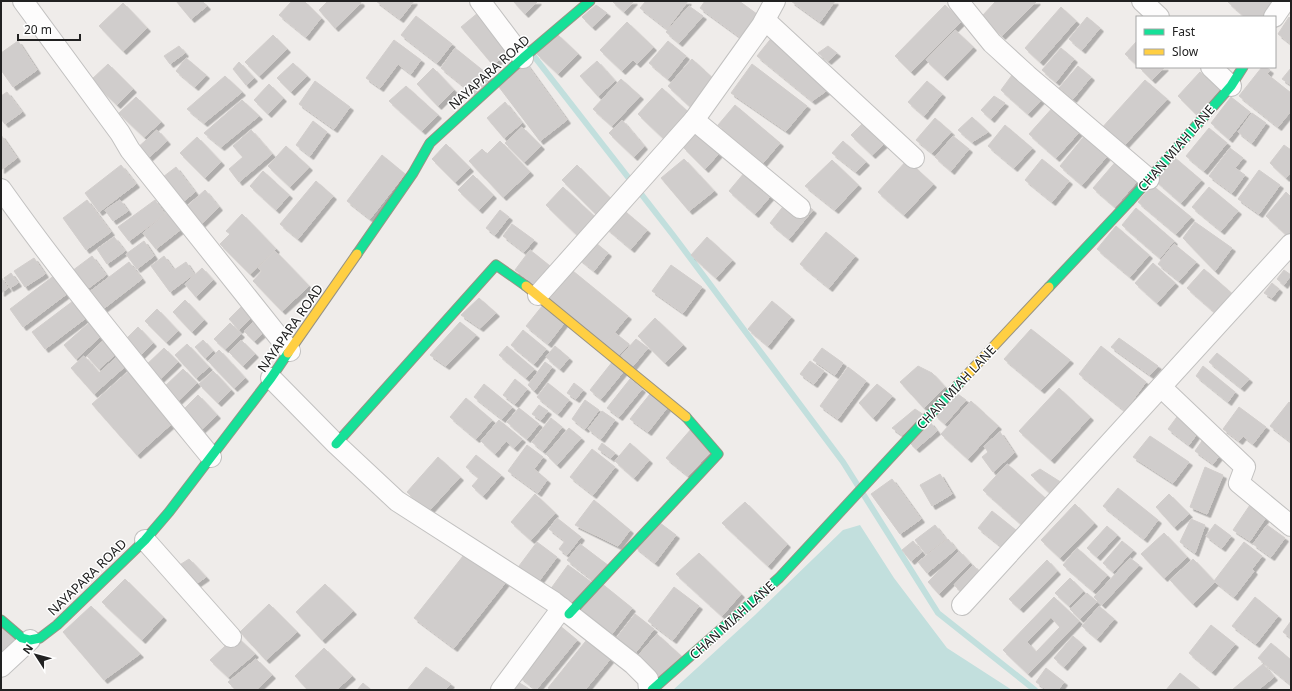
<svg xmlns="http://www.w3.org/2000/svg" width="1292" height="691" font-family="'Noto Sans',sans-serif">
<defs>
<filter id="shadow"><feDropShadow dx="3.5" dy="3.5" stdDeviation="0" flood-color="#0004"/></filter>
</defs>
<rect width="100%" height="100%" fill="#efecea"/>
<path fill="#c2dfdd" d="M860,525L894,578L947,648L1012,690H673L755,615L843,530Z"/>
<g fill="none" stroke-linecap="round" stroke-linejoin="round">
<path stroke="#c2dfdd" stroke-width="6" d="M533,55L673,235L843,462L938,613L1035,690"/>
</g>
<g fill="#d0cdcc" stroke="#d2cecc" fill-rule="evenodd" filter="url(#shadow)">
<path d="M176,1H202L207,6L191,19Z"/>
<path d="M292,1H304L321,18L306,37L279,15Z"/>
<path d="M328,1H360L361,3L335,28L319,10Z"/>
<path d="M376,1H414L400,19Z"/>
<path d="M513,1H538L525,14Z"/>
<path d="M612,1H634L624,12Z"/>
<path d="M646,1H688L667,29L640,8Z"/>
<path d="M705,1H739L761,17L744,40L700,8Z"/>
<path d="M791,1H835L820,22Z"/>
<path d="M996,1H1037L1002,36L982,16Z"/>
<path d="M1229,1H1274L1261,17H1245L1228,2Z"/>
<path d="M123,3L147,28L123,51L99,26Z"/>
<path d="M596,5L607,13L592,27L582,17Z"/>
<path d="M945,5L962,21L911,72L895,56Z"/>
<path d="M689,6L703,16L679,43L666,32Z"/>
<path d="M1061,7L1076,21L1040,62L1025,48Z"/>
<path d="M479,12L511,50L493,65L461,27Z"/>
<path d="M416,16L452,44L437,63L401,35Z"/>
<path d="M1087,17L1100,28L1082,50L1069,39Z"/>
<path d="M1289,17L1291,19V44L1278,34Z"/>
<path d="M627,22L653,47L637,64L633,60L622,71L600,50Z"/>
<path d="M955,30L973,47L944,77L926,60Z"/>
<path d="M557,34L578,54L558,74L537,54Z"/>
<path d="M273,35L287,49L259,76L245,62Z"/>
<path d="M773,36L829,89L812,101L757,56Z"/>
<path d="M394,40L421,60L411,74L398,64L380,88L366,78Z"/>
<path d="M18,41L37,70L13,87L1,70V53Z"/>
<path d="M668,41L686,56L668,79L649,63Z"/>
<path d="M1137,41V65L1125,54Z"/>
<path d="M179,46L185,53L170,64L164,56Z"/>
<path d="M828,46L837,53L828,61L818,53Z"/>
<path d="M455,48L491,77L476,96L441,68Z"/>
<path d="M1061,48L1074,59L1056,82L1042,70Z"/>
<path d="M186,58L206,75L195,87L176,71Z"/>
<path d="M692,59L718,83L694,110L668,86Z"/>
<path d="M597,61L615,81L598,96L580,76Z"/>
<path d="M239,62L254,78L246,85L233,69Z"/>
<path d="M525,62L567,120L540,141L496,83Z"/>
<path d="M293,63L307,76L291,92L277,78Z"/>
<path d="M108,64L133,89L117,105L91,80Z"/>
<path d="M752,64L807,106L786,131L731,93Z"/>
<path d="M1078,66L1091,77L1073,99L1059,88Z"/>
<path d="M1139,67H1165L1152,80Z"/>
<path d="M1262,67H1266L1270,70L1267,74L1291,93V111L1278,127L1239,96Z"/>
<path d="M433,68L454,90L438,106L417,84Z"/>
<path d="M1291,68V85L1282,79Z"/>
<path d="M1015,71L1042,99L1028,114L1001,90Z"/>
<path d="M1200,72L1220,90L1197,115L1178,96Z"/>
<path d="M225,76L242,92L204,123L187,109Z"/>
<path d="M621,79L640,96L612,126L593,109Z"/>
<path d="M1145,80L1167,99L1121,149L1100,130Z"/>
<path d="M315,81L350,107L334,129L299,104Z"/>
<path d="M927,81L942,94L924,116L908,102Z"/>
<path d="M269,84L283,98L268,114L254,100Z"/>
<path d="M406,86L438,115L422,131L389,101Z"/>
<path d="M662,88L688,112L664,139L638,114Z"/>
<path d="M7,92L22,112L5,124L1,119V96Z"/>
<path d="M994,96L1005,103L991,119L981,110Z"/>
<path d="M136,97L161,122L144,137L119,113Z"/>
<path d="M1231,97L1250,112L1229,139L1211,123Z"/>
<path d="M242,100L259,116L221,147L204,133Z"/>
<path d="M505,102L522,123L504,138L487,118Z"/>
<path d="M735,105L780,143L763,163L718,125Z"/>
<path d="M1055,105L1082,129L1056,158L1029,134Z"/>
<path d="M1252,113L1266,123L1252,143L1238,132Z"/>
<path d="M972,117L988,132L972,142L958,130Z"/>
<path d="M935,118L951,132L932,153L916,140Z"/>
<path d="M622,120L644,146L634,157L609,133Z"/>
<path d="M313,121L327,132L310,156L296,145Z"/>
<path d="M864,122L887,141L872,155L851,135Z"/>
<path d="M1005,125L1032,148L1014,168L988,146Z"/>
<path d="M522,127L541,146L524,162L505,143Z"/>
<path d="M1209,128L1227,143L1204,171L1186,156Z"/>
<path d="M157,130L167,141L145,161L135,150Z"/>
<path d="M251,130L272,154L239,182L229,169L243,157L233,146Z"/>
<path d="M698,130L723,149L705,169L683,147Z"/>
<path d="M1086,134L1109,154L1082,185L1060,166Z"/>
<path d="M1,135L17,158L1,170Z"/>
<path d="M953,136L969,149L951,171L935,157Z"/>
<path d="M197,137L221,162L205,178L180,153Z"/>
<path d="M500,141L530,172L503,197L469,161L482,149L487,154Z"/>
<path d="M843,141L866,162L856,172L832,153Z"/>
<path d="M446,144L470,168L455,182L432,159Z"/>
<path d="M1284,145L1291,150V172L1286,178L1270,163Z"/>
<path d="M286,146L309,167L290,187L268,166Z"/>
<path d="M1230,148L1243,158L1235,168L1245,175L1232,193L1209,176Z"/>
<path d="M382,155L405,174L370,219L347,201Z"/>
<path d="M1174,157L1201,180L1181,203L1154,179Z"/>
<path d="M684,159L714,191L689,211L661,178Z"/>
<path d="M1042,159L1069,181L1052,202L1025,180Z"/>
<path d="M1118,159L1140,178L1115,207L1093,188Z"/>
<path d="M755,160L782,183L755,214L729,191Z"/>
<path d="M832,160L858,185L835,210L805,186Z"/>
<path d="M907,160L933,184L904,215L878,192Z"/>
<path d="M121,165L136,184L99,212L85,193Z"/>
<path d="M577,165L613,201L598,216L562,180Z"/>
<path d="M176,167L195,192L179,205L159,180Z"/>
<path d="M1259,170L1280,185L1259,214L1238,199Z"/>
<path d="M263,171L289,195L276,210L250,186Z"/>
<path d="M473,175L493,195L479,210L458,190Z"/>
<path d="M316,181L333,196L298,239L280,224Z"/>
<path d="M1152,185L1191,217L1176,234L1138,202Z"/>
<path d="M563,187L597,219L579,237L546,205Z"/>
<path d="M1209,187L1238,211L1221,231L1192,207Z"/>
<path d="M205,190L219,207L198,227L183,210Z"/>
<path d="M1286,192L1291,197L1290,238L1266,216Z"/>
<path d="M793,194L813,210L789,239L770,223Z"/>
<path d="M87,200L111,232L86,250L63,218Z"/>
<path d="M120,200L128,211L113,221L105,210Z"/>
<path d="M155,200L165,214L129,241L118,227Z"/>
<path d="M621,208L647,230L631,249L604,226Z"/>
<path d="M1136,208L1174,241L1160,258L1122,225Z"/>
<path d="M171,210L184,227L156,249L143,233Z"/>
<path d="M500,210L509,217L495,235L486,228Z"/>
<path d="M242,214L276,249L250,274L220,244L230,234L226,231Z"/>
<path d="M1195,222L1232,248L1215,271L1183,238Z"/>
<path d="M512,224L534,240L524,252L503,236Z"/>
<path d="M1116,226L1149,255L1130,277L1097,249Z"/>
<path d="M826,232L855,256L829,288L800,264Z"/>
<path d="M114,237L125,251L107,264L97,249Z"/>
<path d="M707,237L732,260L716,278L691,255Z"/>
<path d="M591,239L608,253L594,271L577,257Z"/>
<path d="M144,241L154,256L137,269L126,254Z"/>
<path d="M1174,244L1196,262L1179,281L1158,264Z"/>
<path d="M530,250L555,270L540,289L515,270Z"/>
<path d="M275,251L309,286L282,311L253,281L262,271L258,268Z"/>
<path d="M92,256L106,275L82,293L68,274Z"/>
<path d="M164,256L174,270L186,262L194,274L170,292L151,266Z"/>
<path d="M34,258L45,274L25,287L14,271Z"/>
<path d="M129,262L142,279L98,313L84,296Z"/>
<path d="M1153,263L1175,283L1157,303L1135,283Z"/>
<path d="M671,265L702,287L683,313L652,291Z"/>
<path d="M568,267L628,316L604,345L545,296Z"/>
<path d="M202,268L213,280L196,297L185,284Z"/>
<path d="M1204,269L1236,297L1219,316L1187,288Z"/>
<path d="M1284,270L1291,275L1284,285L1277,279Z"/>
<path d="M11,273L18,283L10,288L4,278Z"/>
<path d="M55,275L68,293L23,327L10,309Z"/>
<path d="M1,277L8,288L1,293Z"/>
<path d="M1272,283L1279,289L1272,298L1264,293Z"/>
<path d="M77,298L90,315L45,349L32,332Z"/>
<path d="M479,298L496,313L480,328L461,315Z"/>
<path d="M185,300L204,320L192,332L173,312Z"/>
<path d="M772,301L791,317L768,346L748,329Z"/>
<path d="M543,305L565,322L548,344L526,326Z"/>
<path d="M241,307L251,318L239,330L229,319Z"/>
<path d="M157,309L178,331L166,342L145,321Z"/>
<path d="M655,318L683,345L665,363L638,336Z"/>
<path d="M255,320L265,331L254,341L244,331Z"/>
<path d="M460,322L476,335L446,366L430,355Z"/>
<path d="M89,323L101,336L76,359L64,345Z"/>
<path d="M230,323L241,334L225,349L214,339Z"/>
<path d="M138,327L153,343L140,356L125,340Z"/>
<path d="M1031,329L1070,360L1041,390L1004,359Z"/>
<path d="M523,330L546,349L534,364L511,345Z"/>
<path d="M615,333L629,344L619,355L606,344Z"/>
<path d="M1119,338L1158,366L1150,375L1111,347Z"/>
<path d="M636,339L648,348L633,366L621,356Z"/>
<path d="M104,340L116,354L99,369L87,356Z"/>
<path d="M203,340L213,351L205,358L195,347Z"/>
<path d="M241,340L255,354L243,366L229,352Z"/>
<path d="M187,344L209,367L196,378L175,355Z"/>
<path d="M507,346L534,369L526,378L499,355Z"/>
<path d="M555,346L569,358L560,369L546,357Z"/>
<path d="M1101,346L1146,382L1125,411L1079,374Z"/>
<path d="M164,348L178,362L158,381L144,367Z"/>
<path d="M822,348L843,363L835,375L813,360Z"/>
<path d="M219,350L245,378L234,388L208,361Z"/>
<path d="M1217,353L1249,379L1241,388L1209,362Z"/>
<path d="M120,354L129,363L94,394L71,368L84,356L99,373Z"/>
<path d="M613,361L624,371L601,399L590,390Z"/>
<path d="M810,361L824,371L814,384L800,374Z"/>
<path d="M545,362L552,367L534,391L528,385Z"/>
<path d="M918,366L932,373L945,387L924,408L900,382Z"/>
<path d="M1203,366L1235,392L1228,402L1196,376Z"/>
<path d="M848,367L866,381L838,419L820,406Z"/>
<path d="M131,369L176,420L137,455L92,404Z"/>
<path d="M183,369L197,383L177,402L163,388Z"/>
<path d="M213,371L231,390L218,403L199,384Z"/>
<path d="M515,379L527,389L515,404L503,395Z"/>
<path d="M630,379L642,389L619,417L607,408Z"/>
<path d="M548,383L569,400L558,414L537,397Z"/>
<path d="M574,383L583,390L576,399L567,393Z"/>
<path d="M484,384L512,407L502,419L474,397Z"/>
<path d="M877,384L892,396L873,418L859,403Z"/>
<path d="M1059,388L1090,417L1051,460L1019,431Z"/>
<path d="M955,392L966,400L945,424L935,415Z"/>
<path d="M650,394L667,408L648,432L630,419Z"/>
<path d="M198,395L217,415L201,430L182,411Z"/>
<path d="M466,398L492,420L476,439L450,417Z"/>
<path d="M585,400L599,410L585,429L572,419Z"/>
<path d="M971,401L998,426L968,459L941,434Z"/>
<path d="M1289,402L1291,404V442L1270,426Z"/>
<path d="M539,405L548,411L541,420L532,414Z"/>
<path d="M1185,406L1206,421L1189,445L1168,429Z"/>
<path d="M1239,407L1266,427L1253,444L1243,436L1239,441L1223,429Z"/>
<path d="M519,408L539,424L527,439L507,422Z"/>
<path d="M915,409L924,415L902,435L892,428Z"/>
<path d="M602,411L615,420L601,439L588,429Z"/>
<path d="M551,418L562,427L543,451L532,442Z"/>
<path d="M499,420L522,439L514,448L506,441L495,454L481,441Z"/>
<path d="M930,422L937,431L916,449L909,442Z"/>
<path d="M569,428L581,438L557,465L546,454Z"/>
<path d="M692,428L713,449L688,476L666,458Z"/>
<path d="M1211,428L1230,442L1213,464L1195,451Z"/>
<path d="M1000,432L1014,453L993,472L982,457L988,452L984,446Z"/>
<path d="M1150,436L1189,462L1173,483L1133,457Z"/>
<path d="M602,443L615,453L611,458L598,449Z"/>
<path d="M630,443L649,460L634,478L615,461Z"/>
<path d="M527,445L543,457L534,469L547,480L538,493L508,471Z"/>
<path d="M592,449L615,467L593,495L570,477Z"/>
<path d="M476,455L501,475L483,496L472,486L479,478L466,467Z"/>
<path d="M438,457L460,477L428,512L407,492Z"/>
<path d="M1007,464L1045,498L1021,524L983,490Z"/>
<path d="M1205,467L1223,475L1207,514L1190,507Z"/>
<path d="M1040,469L1067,486L1055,498L1031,475Z"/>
<path d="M940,474L952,494L932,506L920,485Z"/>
<path d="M892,479L921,519L900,534L871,494Z"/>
<path d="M1118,488L1158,520L1144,539L1103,506Z"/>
<path d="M535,494L555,513L531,540L511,522Z"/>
<path d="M1169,494L1189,514L1174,527L1156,507Z"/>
<path d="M594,500L630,530L618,546L575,525Z"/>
<path d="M745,502L787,544L768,566L722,523Z"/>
<path d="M1252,502L1269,513L1250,541L1233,530Z"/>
<path d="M1075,504L1094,523L1060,558L1041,540Z"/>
<path d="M992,511L1017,531L1003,548L978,528Z"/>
<path d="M557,518L581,537L567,555L559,549L565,541L549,529Z"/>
<path d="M1191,519L1205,525L1195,553L1180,542Z"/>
<path d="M656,520L676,535L655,563L635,547Z"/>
<path d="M1215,524L1231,536L1222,548L1206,536Z"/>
<path d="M935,525L946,539L926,554L915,540Z"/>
<path d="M1267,525L1285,538L1271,557L1253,544Z"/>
<path d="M1107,526L1117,535L1097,557L1087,548Z"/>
<path d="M1164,533L1187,557L1164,578L1141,554Z"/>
<path d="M948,539L956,549L927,573L918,562Z"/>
<path d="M913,541L922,552L911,561L902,550Z"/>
<path d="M1122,541L1133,550L1113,572L1103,563Z"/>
<path d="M537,542L557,557L536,585L516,570Z"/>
<path d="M1244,542L1262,556L1252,569L1254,571L1234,597L1214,581Z"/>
<path d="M580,544L609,566L596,583L567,560Z"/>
<path d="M1077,548L1107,575L1093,591L1063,565Z"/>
<path d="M467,551L506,582L454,648L414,618Z"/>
<path d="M959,551L970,563L939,594L928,582Z"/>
<path d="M699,553L741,594L722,616L676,574Z"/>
<path d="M1130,558L1139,565L1102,605L1094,597Z"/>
<path d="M189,559L206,577L196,584L178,566Z"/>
<path d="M1193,559L1215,582L1193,604L1170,580Z"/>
<path d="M1047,560L1057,571L1020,609L1009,599Z"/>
<path d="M568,565L591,582L569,610L547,594Z"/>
<path d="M973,565L984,577L966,596L954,585Z"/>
<path d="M1070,578L1083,591L1069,606L1055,593Z"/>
<path d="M125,579L163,617L142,640L102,602Z"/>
<path d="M601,583L632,608L608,639L576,614Z"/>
<path d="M325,584L353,611L322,640L296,612Z"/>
<path d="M674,587L699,606L673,640L648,621Z"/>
<path d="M1087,593L1097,602L1080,619L1070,609Z"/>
<path d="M1054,597L1079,621L1028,674L1003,650ZM1051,617L1060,627L1036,652L1027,642Z"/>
<path d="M1255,597L1278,616L1256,644L1232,626Z"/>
<path d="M269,604L297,632L266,660L240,632Z"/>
<path d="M91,606L140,654L104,680L63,632Z"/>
<path d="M1099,606L1114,619L1097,639L1082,626Z"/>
<path d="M635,614L654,629L633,656L614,641Z"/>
<path d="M554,621L577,640L536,690L513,671Z"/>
<path d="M1291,621V638L1283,632Z"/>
<path d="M1,625L18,641L5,654L1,650Z"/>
<path d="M1211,625L1235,644L1212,672L1189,653Z"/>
<path d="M657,634L681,656L658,681L635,659Z"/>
<path d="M236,636L255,654L228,677L210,660Z"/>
<path d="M1073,636L1083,645L1064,667L1054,658Z"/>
<path d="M589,637L612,657L585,690H551L548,688Z"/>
<path d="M1271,643L1291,660V685L1258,658Z"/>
<path d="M324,648L352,676L336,690H308L295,676Z"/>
<path d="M256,659L272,675L256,690H236L228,682Z"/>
<path d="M1263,664L1274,677L1258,690H1232Z"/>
<path d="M426,667L451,684L445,690H407Z"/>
<path d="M1046,668L1064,682L1058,690H1047L1036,682Z"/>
<path d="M1180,673L1201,690H1166Z"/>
<path d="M505,674L531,690H496Z"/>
<path d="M363,683L371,690H357Z"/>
</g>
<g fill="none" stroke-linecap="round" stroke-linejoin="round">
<g stroke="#c2c1c0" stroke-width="22">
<g id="street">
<path d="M23,1L120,133L130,150L290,351"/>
<path d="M480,1L523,58"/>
<path d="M958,1L992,43L1027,75L1149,179"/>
<path d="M1142,1L1159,17"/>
<path d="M1274,17L1285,1"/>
<path d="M765,20L914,158"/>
<path d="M1211,67L1231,86"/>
<path d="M694,120L800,208"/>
<path d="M1,189C67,282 139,369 211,457"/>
<path d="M538,295L694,120L762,25L775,1"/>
<path d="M271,378L336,444L397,501L554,602L633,664L648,679L649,690"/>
<path d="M1161,387L1245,467L1239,483L1291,526"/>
<path d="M145,540L231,637"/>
<path d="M962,605L1291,244"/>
<path d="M1,667L30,640"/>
<path d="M501,690L562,608"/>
</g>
</g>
<g stroke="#989384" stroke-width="11">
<g id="fast">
<path d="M357,254L413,173L430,143L523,58L590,1"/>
<path d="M1049,287L1129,202L1231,86L1243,67"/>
<path d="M336,444L496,265L526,286"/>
<path d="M569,614L718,454L686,417"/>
<path d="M1,620L22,638L30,640L40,638L57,625L145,540L169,512L271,378L288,353"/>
<path d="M652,690L779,578L965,377"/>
</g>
</g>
<g stroke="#989384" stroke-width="11">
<g id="slow">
<path d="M526,286L686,417"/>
<path d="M288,353L357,254"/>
<path d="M965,377L1049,287"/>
</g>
</g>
<use href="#street" stroke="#fdfcfc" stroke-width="20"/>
<use href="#fast" stroke="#16e098" stroke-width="9"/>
<use href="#slow" stroke="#ffcf43" stroke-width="9"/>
</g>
<g text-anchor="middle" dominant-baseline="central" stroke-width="3" stroke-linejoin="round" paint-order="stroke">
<g font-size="13" fill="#212121" stroke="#fff">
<text transform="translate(489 72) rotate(-42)">NAYAPARA ROAD</text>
<text transform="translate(1176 148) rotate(-49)">CHAN MIAH LANE</text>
<text transform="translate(290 328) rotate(-55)">NAYAPARA ROAD</text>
<text transform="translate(956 387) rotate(-47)">CHAN MIAH LANE</text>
<text transform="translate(87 577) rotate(-44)">NAYAPARA ROAD</text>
<text transform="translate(732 620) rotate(-42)">CHAN MIAH LANE</text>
</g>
</g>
<rect width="1292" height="691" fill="none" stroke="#212121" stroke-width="4"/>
<rect x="1136" y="16" width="140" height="52" fill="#ffffff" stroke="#a6a6a6"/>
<rect x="1144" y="29" width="20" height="6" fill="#16e098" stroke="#a6a6a6"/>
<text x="1172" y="36" font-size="12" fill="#212121">Fast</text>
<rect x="1144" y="49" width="20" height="6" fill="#ffcf43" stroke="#a6a6a6"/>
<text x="1172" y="56" font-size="12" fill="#212121">Slow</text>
<g transform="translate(36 655) rotate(306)" stroke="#ffffff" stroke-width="3" paint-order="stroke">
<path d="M0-3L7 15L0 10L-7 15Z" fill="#212121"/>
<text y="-6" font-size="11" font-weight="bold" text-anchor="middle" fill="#212121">N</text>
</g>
<path d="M18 34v6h62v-6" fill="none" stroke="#212121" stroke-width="2"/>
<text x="24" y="34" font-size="12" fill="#212121" stroke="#ffffff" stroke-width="3" paint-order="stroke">20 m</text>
</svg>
